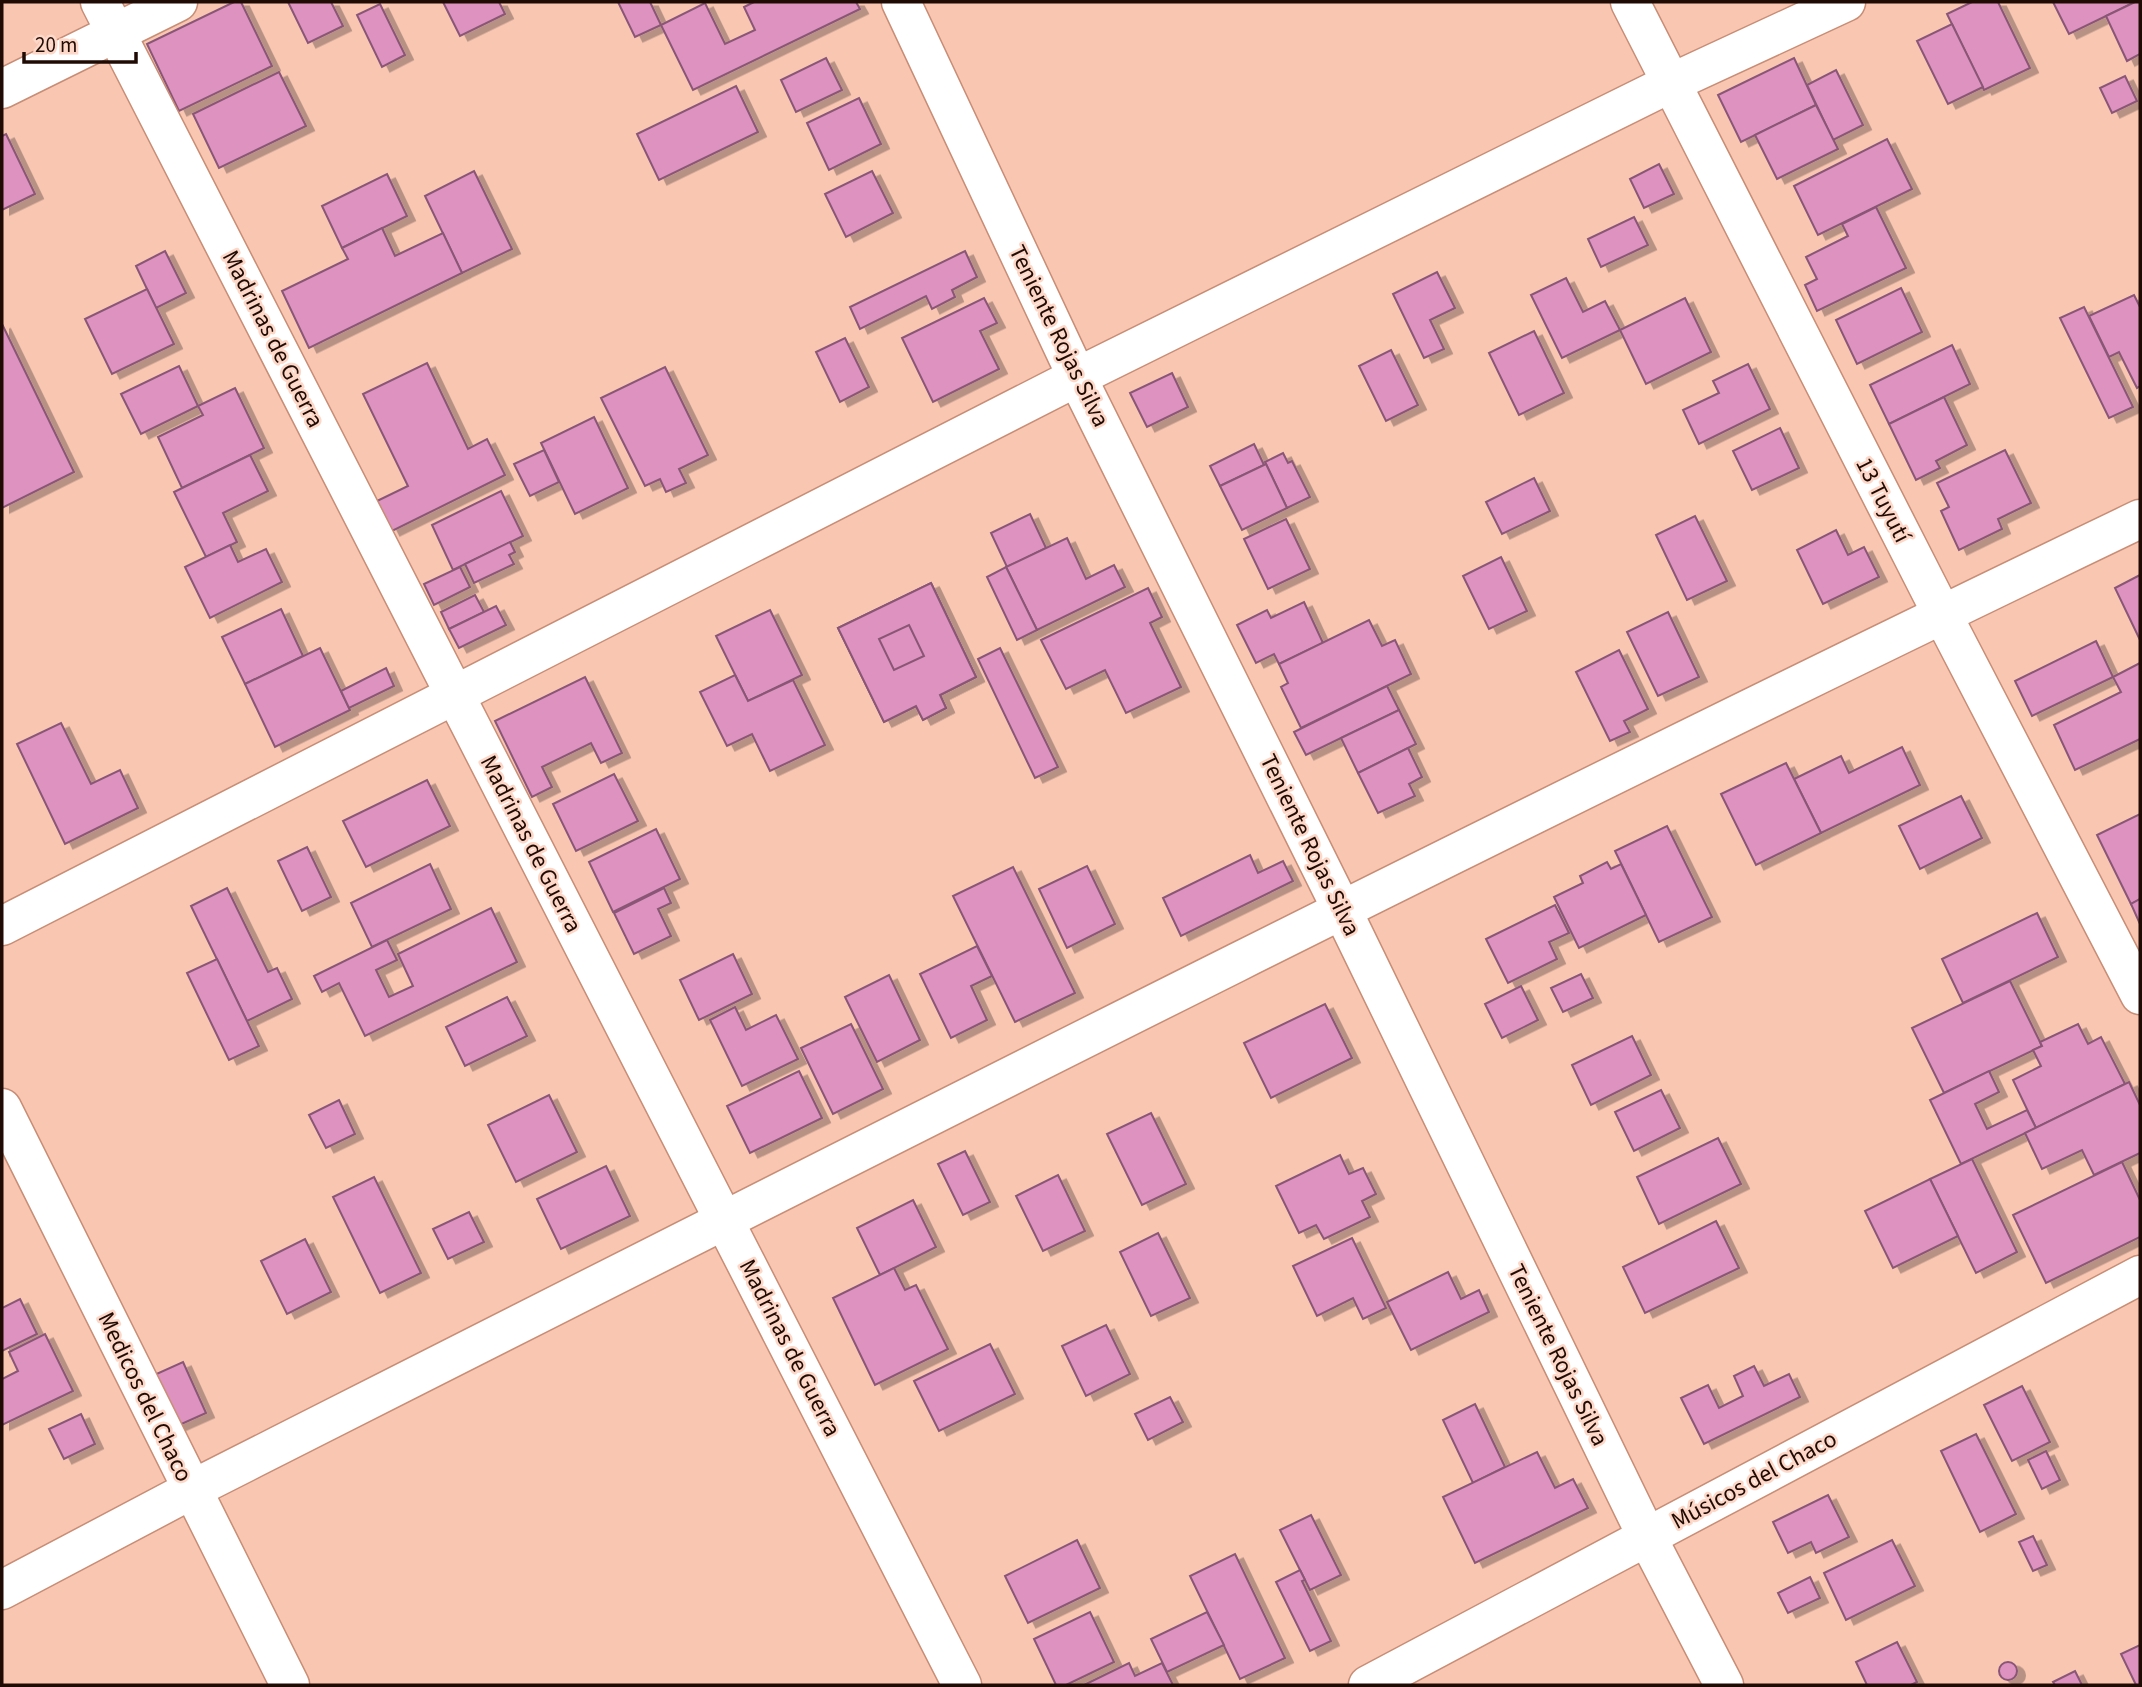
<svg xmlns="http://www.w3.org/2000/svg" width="2142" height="1687" font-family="'Source Sans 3',sans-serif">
<defs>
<filter id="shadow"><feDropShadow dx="8" dy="4.5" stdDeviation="0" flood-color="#0004"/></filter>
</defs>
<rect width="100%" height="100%" fill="#f9c6b2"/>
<g fill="#dd92bf" stroke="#8a5676" stroke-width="2" fill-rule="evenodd" filter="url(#shadow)">
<path d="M234,2H241L272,66L179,111L147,44Z"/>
<path d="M288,2H331L343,26L308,43Z"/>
<path d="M443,2H499L505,14L460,36Z"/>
<path d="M618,2H650L661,25L635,37Z"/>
<path d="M754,2H856L860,9L693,90L661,25L705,3L725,44L755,30L744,7Z"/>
<path d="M1972,2H1998L2030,68L1984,90L1947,14Z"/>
<path d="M2053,2H2135L2069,34Z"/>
<path d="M2135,2H2140V54L2127,61L2106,16Z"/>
<path d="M380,4L405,55L382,67L357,15Z"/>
<path d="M1952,24L1983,87L1948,104L1917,41Z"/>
<path d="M826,58L842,90L796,112L781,80Z"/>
<path d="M1794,58L1816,105L1741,142L1718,95Z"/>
<path d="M1836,70L1863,125L1833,140L1807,85Z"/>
<path d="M279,72L306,126L219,168L193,114Z"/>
<path d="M2125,76L2137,101L2112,113L2100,88Z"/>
<path d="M736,86L758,132L659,180L637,134Z"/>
<path d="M859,98L881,144L829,170L807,123Z"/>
<path d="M1816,105L1838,149L1777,179L1755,135Z"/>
<path d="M6,134L35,194L2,210V136Z"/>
<path d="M1887,139L1912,189L1818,235L1794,186Z"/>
<path d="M1659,164L1674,194L1644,208L1630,179Z"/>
<path d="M474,171L512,249L462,273L425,196Z"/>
<path d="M872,171L893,213L846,237L825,194Z"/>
<path d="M387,174L407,216L342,248L322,206Z"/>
<path d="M1876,207L1906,268L1817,311L1805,285L1817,279L1806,257L1848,236L1842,224Z"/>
<path d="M1634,217L1648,245L1601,267L1588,239Z"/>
<path d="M382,228L395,256L443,233L462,273L309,348L282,291L348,259L342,248Z"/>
<path d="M165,251L186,293L156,308L136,266Z"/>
<path d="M965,251L977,277L952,290L955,297L932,309L926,296L860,329L850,307Z"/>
<path d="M1437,272L1455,308L1430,320L1444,349L1424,358L1393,294Z"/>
<path d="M1566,278L1583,312L1605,301L1620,330L1562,358L1531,295Z"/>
<path d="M1901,288L1922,332L1857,364L1836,320Z"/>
<path d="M147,289L174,344L112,374L85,319Z"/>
<path d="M2134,295L2140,307V386L2137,388L2119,352L2109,357L2089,316Z"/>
<path d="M984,298L997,323L980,331L999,369L933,402L902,338Z"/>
<path d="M1685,298L1711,352L1646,384L1620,330Z"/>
<path d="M2084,307L2133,407L2109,418L2060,318Z"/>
<path d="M2,324L74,472L2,508Z"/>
<path d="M1534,331L1564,393L1519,415L1489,353Z"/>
<path d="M845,338L869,387L840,402L816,352Z"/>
<path d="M1952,345L1970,384L1889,424L1870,385Z"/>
<path d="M1391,350L1418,405L1386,421L1359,366Z"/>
<path d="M427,363L468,449L487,439L505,475L392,531L377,501L408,486L363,394Z"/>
<path d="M1748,364L1770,409L1699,444L1683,410L1719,393L1713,381Z"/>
<path d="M179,366L198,406L141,434L121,394Z"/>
<path d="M665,367L708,455L679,469L686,483L666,492L660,479L645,486L601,398Z"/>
<path d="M1172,373L1188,407L1147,427L1130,393Z"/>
<path d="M235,388L264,448L182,488L158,437L203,415L198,406Z"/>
<path d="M1944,397L1967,445L1936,461L1940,468L1916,480L1889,424Z"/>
<path d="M594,417L628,488L575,514L541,443Z"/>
<path d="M1780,428L1799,468L1752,490L1733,451Z"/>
<path d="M1254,444L1264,465L1220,486L1210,466Z"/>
<path d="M544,450L559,482L530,496L514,464Z"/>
<path d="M2005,450L2031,503L1998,519L2002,529L1959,550L1941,511L1949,507L1937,483Z"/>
<path d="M1283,453L1288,463L1292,461L1310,497L1287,508L1265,462Z"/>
<path d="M250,455L268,491L223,513L237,542L206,557L174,492Z"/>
<path d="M1266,464L1287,508L1242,530L1220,486Z"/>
<path d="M1534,478L1550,511L1502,534L1486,502Z"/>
<path d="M501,491L523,536L453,570L432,525Z"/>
<path d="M1030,514L1046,548L1007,567L991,533Z"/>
<path d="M1695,516L1727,581L1687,600L1656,535Z"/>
<path d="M1286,519L1310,569L1268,589L1244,539Z"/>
<path d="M1836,530L1848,555L1864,547L1879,577L1823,604L1797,550Z"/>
<path d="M1067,538L1086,579L1114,565L1125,587L1037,630L1006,567Z"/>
<path d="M510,542L515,552L509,555L514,564L474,583L465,564Z"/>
<path d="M230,545L238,562L266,549L282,582L210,618L185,567Z"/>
<path d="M1501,557L1527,611L1489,629L1463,576Z"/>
<path d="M460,567L470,587L434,605L424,584Z"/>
<path d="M1006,567L1037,630L1017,640L987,577Z"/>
<path d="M2140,575V640L2115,588Z"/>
<path d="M931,583L976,677L940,695L946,708L923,720L916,706L884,722L838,628ZM909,625L924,656L894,670L879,639Z"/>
<path d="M931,583L976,677L940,695L946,708L923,720L916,706L884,722L838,628Z"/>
<path d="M1148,588L1162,617L1150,623L1181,687L1126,713L1105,670L1066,689L1041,640Z"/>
<path d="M475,595L484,612L449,629L441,612Z"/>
<path d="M1304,602L1323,643L1279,664L1274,654L1256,663L1237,625L1267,610L1271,618Z"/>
<path d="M496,606L506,625L459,648L449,629Z"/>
<path d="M281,609L303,656L245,684L222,637Z"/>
<path d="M770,610L802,675L748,701L716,636Z"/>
<path d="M1668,612L1699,677L1658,696L1627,632Z"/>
<path d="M1369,620L1382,646L1395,640L1411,674L1301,728L1281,687L1288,683L1279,664Z"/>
<path d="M909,625L924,656L894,670L879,639Z"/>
<path d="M2096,641L2113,677L2032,716L2015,681Z"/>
<path d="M320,648L350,710L275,747L245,684Z"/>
<path d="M1000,648L1058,767L1035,778L978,659Z"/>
<path d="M1619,650L1648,709L1624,721L1630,732L1610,741L1576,672Z"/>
<path d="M2140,663V739L2075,770L2054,725L2121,692L2113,677Z"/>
<path d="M386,668L394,686L349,708L341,691Z"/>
<path d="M735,675L748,701L793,680L825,745L770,771L752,734L727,746L700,692Z"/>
<path d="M585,677L622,753L601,763L591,743L542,767L552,787L532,797L495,721Z"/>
<path d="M1387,686L1399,710L1306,755L1294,732Z"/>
<path d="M1399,710L1416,744L1358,773L1341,738Z"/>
<path d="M61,723L91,784L120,770L138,808L65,844L17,744Z"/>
<path d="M1902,747L1920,785L1821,833L1794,779L1841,756L1849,773Z"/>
<path d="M1408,748L1422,777L1409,784L1415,796L1378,813L1358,773Z"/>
<path d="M1786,763L1821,833L1756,865L1721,794Z"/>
<path d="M614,774L638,821L576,851L553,804Z"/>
<path d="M427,780L450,826L366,867L343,821Z"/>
<path d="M1961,796L1982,838L1920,869L1899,826Z"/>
<path d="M2140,814V899L2131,904L2097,835Z"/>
<path d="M1667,826L1712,917L1659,942L1615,851Z"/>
<path d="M656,829L680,879L613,912L589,862Z"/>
<path d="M307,847L331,897L302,911L278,861Z"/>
<path d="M1250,855L1258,873L1283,861L1293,881L1181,936L1163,898Z"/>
<path d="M1607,862L1611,869L1621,864L1646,915L1579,948L1554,897L1583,883L1580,876Z"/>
<path d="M430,864L451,909L372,947L351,903Z"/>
<path d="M1087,866L1115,924L1067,948L1039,889Z"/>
<path d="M1013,867L1075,993L1015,1022L953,896Z"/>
<path d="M227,888L268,972L277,968L292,999L247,1021L191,906Z"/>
<path d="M664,888L671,903L658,909L671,936L634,954L614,913Z"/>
<path d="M2140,899V924L2131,904Z"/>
<path d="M1555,905L1569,933L1549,942L1557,959L1508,983L1486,939Z"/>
<path d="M491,908L517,962L365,1036L339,983L322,992L314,976L387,940L397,960L376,970L389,997L413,986L398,954Z"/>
<path d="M2037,913L2058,957L1963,1003L1942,959Z"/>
<path d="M977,946L992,976L971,986L987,1020L951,1038L920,974Z"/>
<path d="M733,954L752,994L699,1020L680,980Z"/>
<path d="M217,959L259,1046L229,1060L187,973Z"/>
<path d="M1581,974L1593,998L1563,1012L1551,988Z"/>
<path d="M889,975L920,1040L877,1062L845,997Z"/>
<path d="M2010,981L2042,1046L1944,1093L1912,1028Z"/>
<path d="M1521,986L1538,1020L1502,1038L1485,1004Z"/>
<path d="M507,997L527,1036L465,1066L446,1027Z"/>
<path d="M1325,1004L1352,1058L1271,1098L1244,1043Z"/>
<path d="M735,1007L746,1030L776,1015L798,1059L742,1086L710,1020Z"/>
<path d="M851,1024L883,1089L833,1114L801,1048Z"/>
<path d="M2078,1024L2088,1044L2101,1037L2125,1084L2036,1128L2013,1080L2041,1066L2033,1050L2042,1046L2040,1042Z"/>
<path d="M1632,1036L1651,1075L1591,1105L1572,1065Z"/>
<path d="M799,1071L822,1118L750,1153L727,1106Z"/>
<path d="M1989,1071L1999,1092L1975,1104L1987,1129L2027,1110L2036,1128L1961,1164L1930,1100Z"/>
<path d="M2129,1082L2140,1105V1153L2094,1175L2082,1150L2042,1169L2025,1133Z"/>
<path d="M1661,1090L1680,1128L1634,1151L1615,1112Z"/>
<path d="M549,1095L577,1152L516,1182L488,1125Z"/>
<path d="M339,1100L355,1134L326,1148L309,1115Z"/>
<path d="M1151,1113L1186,1184L1142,1205L1107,1134Z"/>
<path d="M1718,1138L1741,1184L1659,1224L1637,1177Z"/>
<path d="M965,1151L990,1202L963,1215L938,1164Z"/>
<path d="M1340,1155L1349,1174L1363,1168L1376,1194L1362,1201L1370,1217L1324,1239L1316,1225L1299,1233L1276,1186Z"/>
<path d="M1972,1159L2017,1252L1976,1273L1930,1179Z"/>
<path d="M2122,1162L2140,1200V1237L2046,1283L2013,1215Z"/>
<path d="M606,1166L630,1216L561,1249L537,1199Z"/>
<path d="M1058,1175L1085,1231L1043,1251L1016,1196Z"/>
<path d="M374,1177L421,1273L380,1293L333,1197Z"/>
<path d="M1930,1179L1958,1236L1893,1268L1865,1211Z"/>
<path d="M913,1200L936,1247L880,1275L857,1228Z"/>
<path d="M469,1212L484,1242L448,1259L433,1229Z"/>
<path d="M1716,1221L1739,1268L1645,1313L1623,1267Z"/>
<path d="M1158,1233L1190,1298L1151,1316L1120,1252Z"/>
<path d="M1352,1238L1386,1308L1363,1319L1353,1298L1317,1316L1293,1266Z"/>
<path d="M305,1239L331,1292L287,1314L261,1261Z"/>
<path d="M894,1268L905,1290L916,1285L948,1349L875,1385L833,1298Z"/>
<path d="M1448,1272L1461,1299L1479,1290L1489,1312L1411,1350L1387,1302Z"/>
<path d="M20,1299L37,1334L2,1351V1308Z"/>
<path d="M1106,1325L1130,1374L1086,1396L1062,1346Z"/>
<path d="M45,1334L73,1391L2,1425V1379L18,1371L9,1352Z"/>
<path d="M990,1344L1015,1394L939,1431L914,1381Z"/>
<path d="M183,1362L206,1413L177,1426L152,1376Z"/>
<path d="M1754,1366L1764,1386L1789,1374L1800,1397L1704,1444L1681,1398L1708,1385L1719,1408L1743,1396L1734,1376Z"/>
<path d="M2022,1386L2050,1442L2012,1461L1984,1405Z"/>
<path d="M1170,1397L1183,1422L1148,1440L1135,1414Z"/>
<path d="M1475,1404L1505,1467L1473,1483L1443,1420Z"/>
<path d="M81,1414L95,1444L64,1459L49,1429Z"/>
<path d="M1976,1434L2016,1514L1980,1532L1941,1451Z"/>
<path d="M2046,1451L2060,1480L2042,1489L2028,1460Z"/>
<path d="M1537,1452L1555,1488L1573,1479L1588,1508L1475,1563L1443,1497Z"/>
<path d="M1828,1495L1849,1537L1816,1553L1811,1542L1788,1553L1773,1522Z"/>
<path d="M1311,1515L1341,1575L1310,1590L1280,1530Z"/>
<path d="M2033,1536L2047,1565L2033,1571L2019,1542Z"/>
<path d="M1077,1540L1100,1588L1028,1623L1005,1576Z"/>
<path d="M1892,1540L1915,1586L1846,1620L1824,1573Z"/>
<path d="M1235,1554L1285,1658L1240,1679L1190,1576Z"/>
<path d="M1300,1570L1305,1580L1302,1581L1331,1641L1310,1651L1276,1582Z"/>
<path d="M1810,1577L1820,1598L1788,1613L1778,1593Z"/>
<path d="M1090,1612L1114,1662L1066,1685H1056L1034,1639Z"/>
<path d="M1207,1612L1224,1645L1167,1672L1151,1639Z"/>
<path d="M1897,1642L1917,1682L1911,1685H1867L1856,1662Z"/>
<path d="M2140,1645V1685H2136L2121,1654Z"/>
<circle cx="2008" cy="1671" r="9"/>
<path d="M1129,1663L1135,1676L1162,1663L1173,1685H1084Z"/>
<path d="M2075,1671L2082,1685H2055L2053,1682Z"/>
</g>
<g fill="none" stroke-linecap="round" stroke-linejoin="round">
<g stroke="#c88d75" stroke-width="41">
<g id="street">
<path d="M100,2L962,1685"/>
<path d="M901,2L1077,377L1342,910L1647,1537L1724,1685"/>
<path d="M1630,2L1942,614L2140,995"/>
<path d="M2,926L1077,377L1671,83L1846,2"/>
<path d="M2,1108L290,1685"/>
<path d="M2,1590L191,1490C839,1162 1486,833 2140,519"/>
<path d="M1368,1685L2140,1275"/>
</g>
</g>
<g stroke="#c88d75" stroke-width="41">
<path id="secondary" d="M2,89L178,2"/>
</g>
<use href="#street" stroke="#fff" stroke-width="38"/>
<use href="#secondary" stroke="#fff" stroke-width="38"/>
</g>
<g text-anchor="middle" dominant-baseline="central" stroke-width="5" stroke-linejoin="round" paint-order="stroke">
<g font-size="24" fill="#200b04" stroke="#fdd7c7">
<text transform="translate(1059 336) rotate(64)">Teniente Rojas Silva</text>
<text transform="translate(273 339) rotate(63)">Madrinas de Guerra</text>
<text transform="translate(1883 500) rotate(63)">13 Tuyutí</text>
<text transform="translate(531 844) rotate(63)">Madrinas de Guerra</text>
<text transform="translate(1310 845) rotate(64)">Teniente Rojas Silva</text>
<text transform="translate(790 1348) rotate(63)">Madrinas de Guerra</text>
<text transform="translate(1558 1355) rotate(64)">Teniente Rojas Silva</text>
<text transform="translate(145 1397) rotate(64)">Medicos del Chaco</text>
<text transform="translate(1754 1480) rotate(-28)">Músicos del Chaco</text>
</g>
</g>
<rect width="2142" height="1687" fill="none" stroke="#200b04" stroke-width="7"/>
<path d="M24 52v10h112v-10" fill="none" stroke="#200b04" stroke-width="3.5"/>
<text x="35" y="52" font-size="21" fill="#200b04" stroke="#fdd7c7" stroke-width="5" paint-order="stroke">20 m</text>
</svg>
